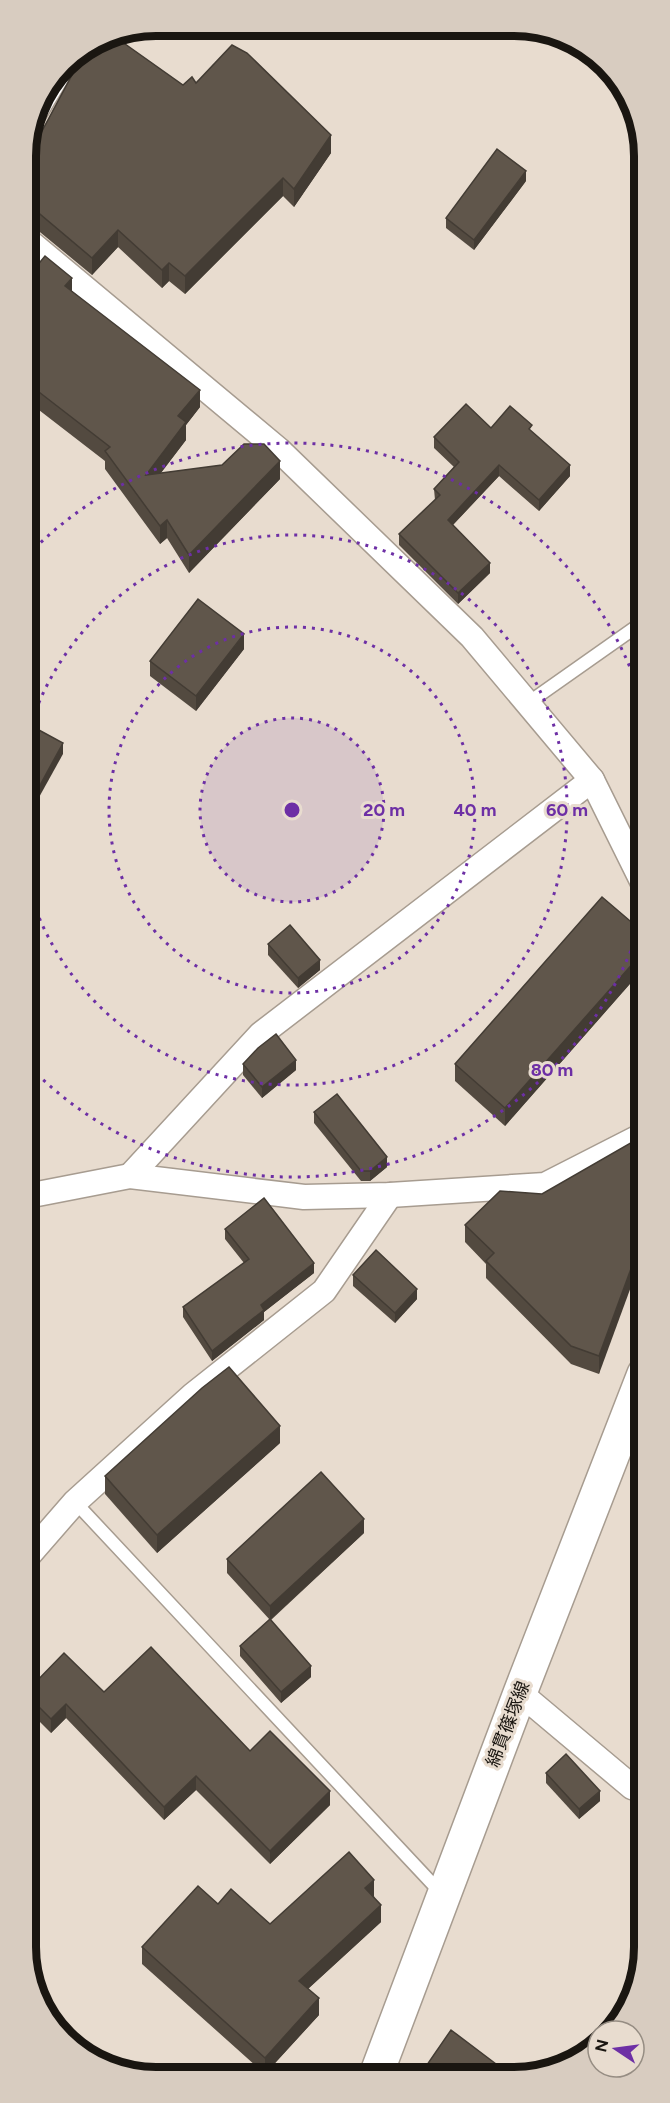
<svg xmlns="http://www.w3.org/2000/svg" width="670" height="2103" font-family="Figtree,'Noto Sans JP',sans-serif">
<rect width="100%" height="100%" fill="#e8dccf"/>
<g fill="none" stroke-linecap="round" stroke-linejoin="round">
<g stroke="#a79c90" stroke-width="15">
<g id="service">
<path d="M528,703L643,622"/>
<path d="M75,1502L441,1893"/>
</g>
</g>
<g stroke="#a79c90" stroke-width="27">
<g id="minor">
<path d="M35,112L61,69"/>
<path d="M26,239L279,450L472,637L592,780L643,883"/>
<path d="M130,1176L261,1034L592,780"/>
<path d="M27,1196L130,1176L304,1197L390,1195L545,1185L643,1135"/>
<path d="M27,1557L75,1502L193,1395L324,1291L390,1195"/>
<path d="M520,1693L632,1787L644,1791"/>
</g>
</g>
<g stroke="#a79c90" stroke-width="36">
<path id="secondary" d="M376,2075L520,1693L644,1374"/>
</g>
<use href="#service" stroke="#fff" stroke-width="12"/>
<use href="#minor" stroke="#fff" stroke-width="24"/>
<use href="#secondary" stroke="#fff" stroke-width="33"/>
</g>
<g fill="#534a40">
<path d="M196,83L331,153L294,207L283,196L185,294L169,281L162,288L118,247L92,275L35,228L29,225H26V161L183,85Z"/>
<path d="M526,181L474,250L446,228V218Z"/>
<path d="M26,279L72,291L200,407L186,425V440L161,473L280,479L189,573L167,538L160,544L105,469V461L26,400Z"/>
<path d="M491,428L532,432L570,476L539,511L499,476L453,525L490,573L458,604L399,545V534L435,500L434,489L454,467L434,448V437Z"/>
<path d="M244,649L196,711L150,676V661Z"/>
<path d="M643,932V969L505,1126L455,1081V1064Z"/>
<path d="M268,944L320,970L298,988L268,955Z"/>
<path d="M243,1064L296,1070L262,1098L243,1075Z"/>
<path d="M314,1112L387,1167L370,1181H361L314,1123Z"/>
<path d="M643,1144L599,1374L571,1364L486,1278V1264L465,1242V1225L542,1194Z"/>
<path d="M225,1229L314,1273L264,1312V1320L212,1361L183,1317V1307L244,1263L225,1239Z"/>
<path d="M353,1275L417,1299L395,1323L353,1286Z"/>
<path d="M280,1443L157,1553L105,1494V1476Z"/>
<path d="M364,1533L271,1620L311,1677L281,1703L240,1656V1646L270,1620L227,1573V1559Z"/>
<path d="M28,1690L104,1692L250,1751L330,1805L270,1864L196,1790L164,1820L66,1718L51,1733L28,1710Z"/>
<path d="M546,1773L600,1801L579,1819L546,1783Z"/>
<path d="M374,1896L381,1922L308,1989L319,2015L265,2074L142,1964V1947L218,1904L270,1924Z"/>
</g>
<g fill="#433c34">
<path d="M331,135V153L294,207V189Z"/>
<path d="M526,171V181L474,250V240Z"/>
<path d="M283,178V196L185,294V276Z"/>
<path d="M118,230V247L92,275V258Z"/>
<path d="M169,263V281L162,288V270Z"/>
<path d="M72,278V296L65,286Z"/>
<path d="M200,390V407L186,425V440L146,492V475L178,416Z"/>
<path d="M280,461V479L189,573V555Z"/>
<path d="M499,465V476L448,530V520Z"/>
<path d="M570,465V476L539,511V500Z"/>
<path d="M167,520V538L160,544V526Z"/>
<path d="M490,563V573L458,604V593Z"/>
<path d="M244,634V649L196,711V696Z"/>
<path d="M63,743V754L27,819V809Z"/>
<path d="M643,952V969L505,1126V1108Z"/>
<path d="M320,960V970L298,988V978Z"/>
<path d="M296,1060V1070L262,1098V1087Z"/>
<path d="M387,1157V1167L370,1181V1171Z"/>
<path d="M643,1236V1254L599,1374V1356Z"/>
<path d="M314,1263V1273L264,1312V1320L212,1361V1351L261,1305Z"/>
<path d="M417,1289V1299L395,1323V1313Z"/>
<path d="M280,1426V1443L157,1553V1535Z"/>
<path d="M364,1519V1533L270,1620V1606Z"/>
<path d="M311,1666V1677L281,1703V1692Z"/>
<path d="M66,1704V1718L51,1733V1719Z"/>
<path d="M196,1776V1790L164,1820V1807Z"/>
<path d="M330,1791V1805L270,1864V1851Z"/>
<path d="M600,1791V1801L579,1819V1809Z"/>
<path d="M374,1880V1896L365,1905V1888Z"/>
<path d="M381,1905V1922L299,1997V1981Z"/>
<path d="M319,1998V2015L265,2074V2058Z"/>
<path d="M496,2064V2074L495,2075H487V2072Z"/>
</g>
<g fill="#60564b" stroke="#433c34" stroke-width="1.5">
<path d="M111,34L183,85L192,77L196,83L232,45L247,53L331,135L294,189L283,178L185,276L169,263L162,270L118,230L92,258L35,210L29,208H26V161L87,47L106,35Z"/>
<path d="M497,149L526,171L474,240L446,218Z"/>
<path d="M45,256L72,278L65,286L200,390L178,416L186,422L146,475L222,465L244,444H264L280,461L189,555L167,520L160,526L105,451L110,447L26,382V279Z"/>
<path d="M466,404L491,428L510,406L532,425L529,429L570,465L539,500L499,465L448,520L490,563L458,593L399,534L440,495L434,489L459,462L434,437Z"/>
<path d="M198,599L244,634L196,696L150,661Z"/>
<path d="M26,723L63,743L27,809Z"/>
<path d="M602,897L643,932V952L505,1108L455,1064Z"/>
<path d="M290,925L320,960L298,978L268,944Z"/>
<path d="M276,1034L296,1060L262,1087L243,1064L258,1048Z"/>
<path d="M337,1094L387,1157L370,1171H361L314,1112Z"/>
<path d="M634,1141L643,1144V1236L599,1356L571,1346L486,1261L494,1253L465,1225L500,1191L542,1194Z"/>
<path d="M264,1198L314,1263L261,1305L264,1310L212,1351L183,1307L249,1259L225,1229Z"/>
<path d="M376,1250L417,1289L395,1313L353,1275Z"/>
<path d="M229,1367L280,1426L157,1535L105,1476L202,1388Z"/>
<path d="M321,1472L364,1519L270,1606L227,1559Z"/>
<path d="M270,1619L311,1666L281,1692L240,1646Z"/>
<path d="M151,1647L250,1751L270,1731L330,1791L270,1851L196,1776L164,1807L66,1704L51,1719L28,1696V1690L64,1653L104,1692Z"/>
<path d="M566,1754L600,1791L579,1809L546,1773Z"/>
<path d="M349,1852L374,1880L365,1888L381,1905L299,1981L319,1998L265,2058L142,1947L198,1886L218,1904L231,1889L270,1924Z"/>
<path d="M451,2030L496,2064L487,2072L491,2075H420Z"/>
</g>
<circle cx="292" cy="810" r="92" fill="#6d2fa5" fill-opacity=".12"/>
<g fill="none" stroke="#6d2fa5" stroke-width="3" stroke-dasharray="3 6">
<circle cx="292" cy="810" r="92"/>
<circle cx="292" cy="810" r="183"/>
<path d="M27 737A275 275 0 1 1 27 883"/>
<path d="M643 917A367 367 0 0 1 28 1065M28 555A367 367 0 0 1 642 700"/>
</g>
<g text-anchor="middle" dominant-baseline="central" stroke-width="6" stroke-linejoin="round" paint-order="stroke">
<g font-size="18" fill="#1a1611" stroke="#e8dccf">
<text transform="translate(508 1724) rotate(-69)">綿貫篠塚線</text>
</g>
</g>
<path d="M0 0H670V2103H0ZM156 36H514A120 120 0 0 1 634 156V1947A120 120 0 0 1 514 2067H156A120 120 0 0 1 36 1947V156A120 120 0 0 1 156 36Z" fill="#d8ccc0" fill-rule="evenodd"/>
<path fill="none" stroke="#1a1611" stroke-width="8" d="M156 36H514A120 120 0 0 1 634 156V1947A120 120 0 0 1 514 2067H156A120 120 0 0 1 36 1947V156A120 120 0 0 1 156 36Z"/>
<circle cx="292" cy="810" r="9" fill="#6d2fa5" stroke="#e8dccf" stroke-width="3"/>
<g font-size="18" text-anchor="middle" font-weight="bold" fill="#6d2fa5" stroke="#e8dccf" stroke-width="6" stroke-linejoin="round" paint-order="stroke">
<text x="384" y="816">20 m</text>
<text x="475" y="816">40 m</text>
<text x="567" y="816">60 m</text>
<text x="552" y="1076">80 m</text>
</g>
<g transform="translate(616 2049) rotate(283)"><circle r="28" fill="#e8dccf" stroke="#968d83" stroke-width="1.5"/>
<path d="M0-4.5L10 22L0 15L-10 22Z" fill="#6d2fa5"/>
<text y="-9" font-size="16" font-weight="bold" text-anchor="middle" fill="#1a1611">N</text>
</g>
</svg>
